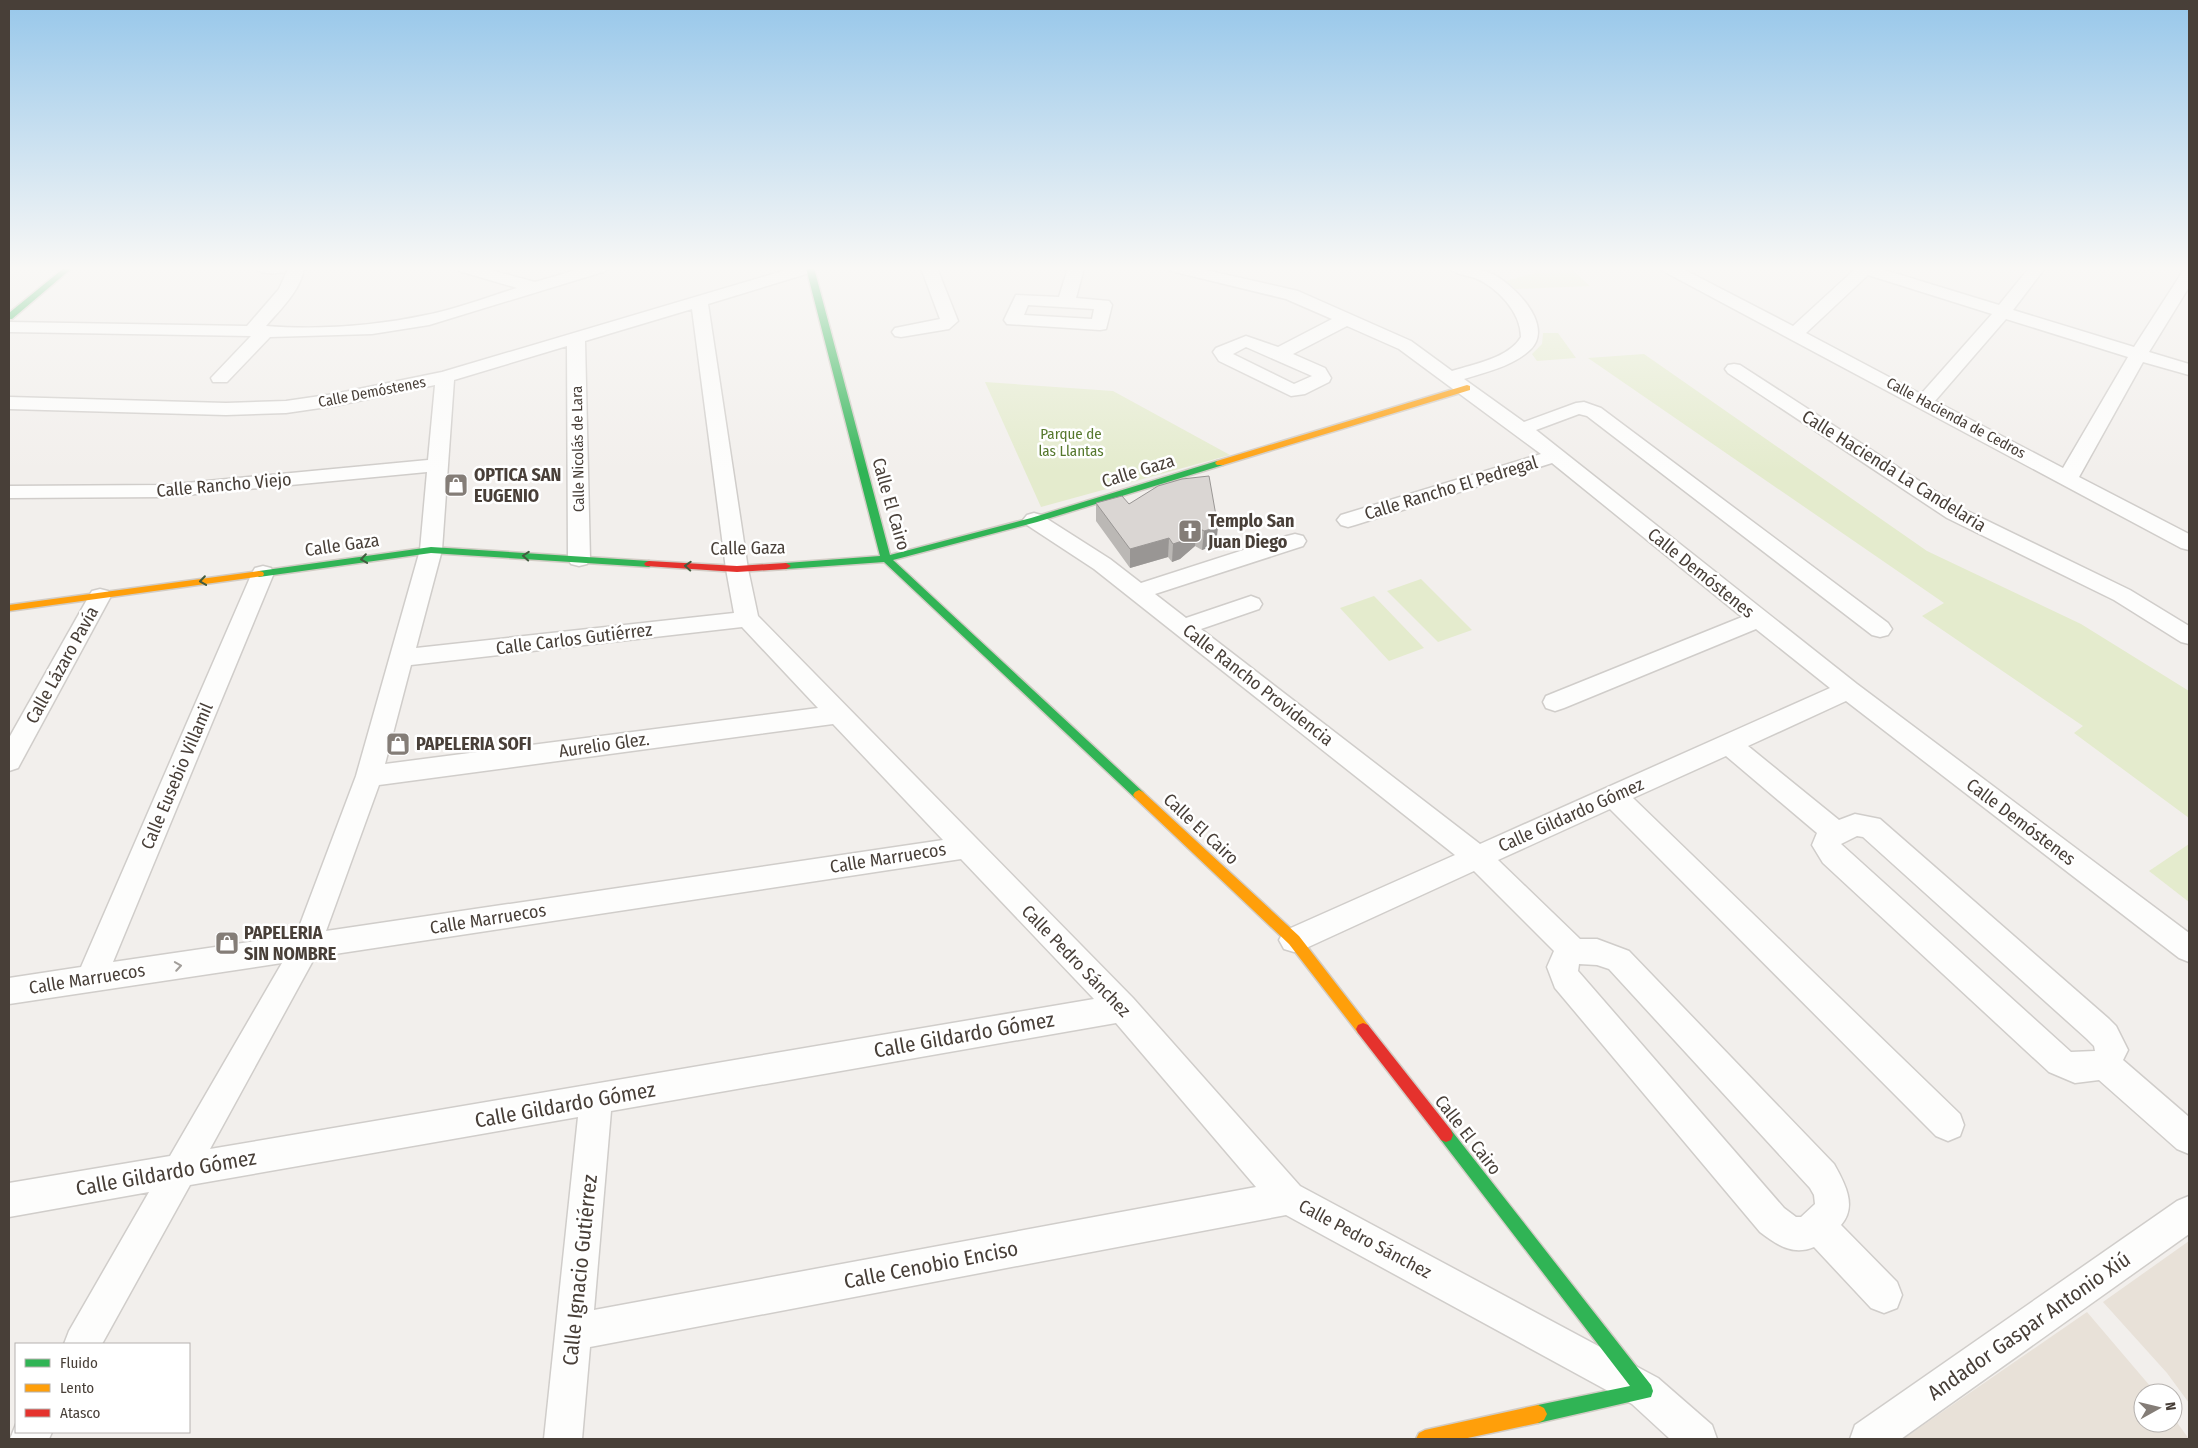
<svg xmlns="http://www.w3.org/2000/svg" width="2198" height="1448" font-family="'Fira Sans Condensed',sans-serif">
<rect width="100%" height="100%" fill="#f2efec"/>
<g fill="#e8e1d8">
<path d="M2189,1241V1403L2167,1373L2103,1302Z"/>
<path d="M2087,1312L2156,1393H2143V1423H2173V1417L2189,1439H1903Z"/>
</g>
<g fill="#e4ebcd">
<path d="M1540,268H1570L1590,286L1515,289L1506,281L1535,273L1534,270Z"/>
<path d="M1543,333H1558L1576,358L1537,361L1532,354L1542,344Z"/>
<path d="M1644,354L1927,551L2081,624L2189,691V818L2074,733L2083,726L1922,616L1944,603L1588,358Z"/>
<path d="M985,382L1113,391L1230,455L1041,507Z"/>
<path d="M1421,579L1472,630L1438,642L1387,591Z"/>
<path d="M1374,596L1424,648L1389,661L1340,608Z"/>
<path d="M2189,844V902L2149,871Z"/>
</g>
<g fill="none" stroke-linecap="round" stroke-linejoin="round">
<g stroke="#d0cdca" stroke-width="3">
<g id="street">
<path d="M256,268H304C301,290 280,310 266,326C318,330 375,326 426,315C457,309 487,297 517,288L459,271L457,268H483L535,282L583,268H608L606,271L429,325L372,334L270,337L227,382H213L211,378L251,336L9,332V322L247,326L279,289L288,269C281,275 267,274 258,271Z"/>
<path d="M793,268H818L816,271L708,304L748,569L758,616L1133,998L1300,1186L1658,1378L1712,1425L1717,1439H1670L1632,1404L1286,1215L590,1347L582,1439H544L578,1117L190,1185L102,1344H64L69,1331L149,1192L9,1217V1183L170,1156L282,963L9,1004V978L81,967L252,573L255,568L263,566L271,568L274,573L113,962L296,935L356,776L420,550L427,472L165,497L9,498V486L165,485L428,460L435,385L334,406L286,413L226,415L9,409V397L226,403L286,401L334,394L442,372ZM692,309L726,569L734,613L416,648L442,550L454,380L567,346L568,559L571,564L579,566L587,564L590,559L585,341ZM742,627L818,708L385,764L411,665ZM833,724L943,840L326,931L379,785ZM961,859L1094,999L210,1149L315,957ZM1116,1023L1256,1187L594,1310L611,1111Z"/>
<path d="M921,268H937L958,321L949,329L901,337L895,336L892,332L895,328L940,319Z"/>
<path d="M1068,268H1084L1076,298L1109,301L1112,305L1106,329L1100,330L1007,324L1004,320L1016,295L1059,297ZM1028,305L1094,309L1092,319L1024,315Z"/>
<path d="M1169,268H1197L1298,291L1411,341L1452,371C1474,364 1509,358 1521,337C1521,312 1497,287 1475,278C1467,275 1455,275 1450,268C1463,268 1476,267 1488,272C1511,281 1555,324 1531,349C1514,366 1486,372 1464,379L1524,422L1576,403L1584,402L1601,408L1888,623L1892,629L1888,635L1880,637L1872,635L1587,416L1579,414L1536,430L1857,684L2189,933V962L2179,958L1846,701L1748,746L1839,820L1855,814L1880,819L2109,1019L2116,1026L2128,1050L2123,1060L2189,1117V1154L2177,1149L2099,1080L2075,1083L2049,1072L1823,863L1812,845L1817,833L1726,756L1633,798L1960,1114L1964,1125L1960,1136L1948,1141L1936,1136L1610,809L1498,860L1580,939H1597L1629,951L1834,1164C1844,1182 1858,1206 1841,1225L1897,1282L1902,1295L1897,1308L1884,1313L1871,1308L1814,1247C1793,1256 1777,1245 1760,1232L1555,988L1547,967L1554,951L1474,871L1304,949L1294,952L1284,949L1279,940L1284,931L1455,855L1094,569L1027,525L1023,520L1027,515L1034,513L1041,515L1110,559L1141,583L1287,536L1295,534L1303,536L1306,541L1303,546L1155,594L1186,618L1251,596L1259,599L1262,604L1259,609L1201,629L1480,844L1830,688L1756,629L1564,708L1555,711L1546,708L1543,702L1546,696L1742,617L1552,463L1355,525L1348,527L1341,525L1337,520L1341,515L1541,454L1399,349L1347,326L1293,354L1325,368L1331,378L1329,382L1305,394L1291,396L1219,361L1213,352L1216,348L1246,336L1278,347L1332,319L1286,299L1171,271ZM1246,347L1312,376L1294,384L1233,354ZM1857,836L1863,837L2087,1039L2094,1046L2095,1051L2071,1052L1841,844ZM1579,964L1597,965L1609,969L1810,1188L1814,1195L1815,1204L1801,1217H1796L1784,1208L1578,971Z"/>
<path d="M1661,268H1681L1793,326L1854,270L1853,268H1878L1999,305L2029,268H2045L2013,310L2134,347L2183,271L2189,269V287L2149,352L2189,364V375L2143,362L2079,477L2189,534V550L2181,548L1663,271ZM1868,275L1992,314L1921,394L1806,333ZM2006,319L2128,357L2063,468L1935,401Z"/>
<path d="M1734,364L1740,365L1961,508L2130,590L2189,626V644L2181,642L2114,600L1947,518L1728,373L1725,369L1728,365Z"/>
<path d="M100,589L108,591L111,596L18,768L9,771V738L89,596L92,591Z"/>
<path d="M2189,1196V1234L1901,1439H1850L1855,1425L2177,1201Z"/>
<path d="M16,1424V1432H52L49,1439H10Z"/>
</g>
</g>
<g stroke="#d2ccc5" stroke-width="3">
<g id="fast">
<path d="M64,268H72L12,319H9V313Z"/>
<path d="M806,268H814L890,555L1031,518L1217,461H1223L1225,463L1223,465L1037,522L893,560L1143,792L1145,795L1143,798H1135L884,562L786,569L781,566L786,563L880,556Z"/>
<path d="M431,547L649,561L654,564L649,567L431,553L259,577L254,574L259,571Z"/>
<path d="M1446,1128L1451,1130L1651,1385L1653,1391L1651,1397L1538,1423L1532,1420L1529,1414L1532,1408L1538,1405L1630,1386L1441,1140L1439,1135L1441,1130Z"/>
</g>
</g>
<g stroke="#d2ccc5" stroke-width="3">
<g id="slow">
<path d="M1467,385L1470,386V390L1223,465H1217L1215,463L1217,461Z"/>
<path d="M259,571L263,572L264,574L263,576L9,611V605Z"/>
<path d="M1139,790L1143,792L1299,936L1368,1025L1370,1029L1368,1033L1363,1035L1358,1033L1289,944L1135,798L1133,795L1135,792Z"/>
<path d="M1538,1405L1544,1408L1547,1414L1544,1420L1538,1423L1463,1439H1416L1419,1433L1425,1430Z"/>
</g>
</g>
<g stroke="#d2ccc5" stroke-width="3">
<g id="jam">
<path d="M649,561L737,566L786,563L791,566L786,569L737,572L646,566L644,564L646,562Z"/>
<path d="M1363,1023L1368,1025L1451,1130L1453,1135L1451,1140L1446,1142L1441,1140L1358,1033L1356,1029L1358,1025Z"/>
</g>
</g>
<use href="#street" fill="#fdfdfc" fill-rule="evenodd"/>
<use href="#fast" fill="#30b455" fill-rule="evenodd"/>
<use href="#slow" fill="#ff9f0a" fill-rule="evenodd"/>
<use href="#jam" fill="#e5322d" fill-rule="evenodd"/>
</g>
<path fill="#bbb8b5" d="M1182,479L1216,545L1202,550L1195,546L1180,559L1172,562L1168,557L1130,568L1096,521V503L1129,504Z"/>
<g fill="#999694">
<path d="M1197,527L1195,546L1180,559L1172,562L1173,544Z"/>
<path d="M1218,527L1216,545L1202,550L1204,531Z"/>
<path d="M1169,538L1168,557L1130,568V549Z"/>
</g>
<path fill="#dad6d3" stroke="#999694" d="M1209,476L1218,527L1204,531L1197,527L1182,541L1173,544L1169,538L1130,549L1096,503L1122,496L1129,504L1158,486L1182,479Z"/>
<defs><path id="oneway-chevron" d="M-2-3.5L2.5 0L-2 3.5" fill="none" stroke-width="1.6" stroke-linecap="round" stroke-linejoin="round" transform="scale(1.25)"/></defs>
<g stroke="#425c3f">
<use href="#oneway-chevron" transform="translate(526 556) rotate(-176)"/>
<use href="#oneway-chevron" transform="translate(364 559) rotate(172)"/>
<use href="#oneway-chevron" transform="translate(688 566) rotate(-177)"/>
<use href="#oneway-chevron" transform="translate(203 581) rotate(172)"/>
</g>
<use stroke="#a29e9a" href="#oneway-chevron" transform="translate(178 966) rotate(-9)"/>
<linearGradient id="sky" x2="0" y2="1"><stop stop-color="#97c7ea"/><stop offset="0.57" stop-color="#f9f8f6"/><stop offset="1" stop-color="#f9f8f6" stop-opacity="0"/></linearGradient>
<rect width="2198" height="471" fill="url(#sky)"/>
<defs>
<g id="shop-square" transform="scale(1.25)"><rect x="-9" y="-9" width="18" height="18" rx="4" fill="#847d77" stroke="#fff"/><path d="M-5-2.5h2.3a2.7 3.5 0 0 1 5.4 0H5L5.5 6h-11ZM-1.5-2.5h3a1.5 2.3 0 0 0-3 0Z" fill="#fff"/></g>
<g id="church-square" transform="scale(1.25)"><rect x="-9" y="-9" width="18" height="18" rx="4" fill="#847d77" stroke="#fff"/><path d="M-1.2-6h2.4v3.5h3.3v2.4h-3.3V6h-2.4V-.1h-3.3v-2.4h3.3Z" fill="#fff"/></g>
</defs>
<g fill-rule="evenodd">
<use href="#shop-square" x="456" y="485"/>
<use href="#church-square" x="1190" y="531"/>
<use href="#shop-square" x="398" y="744"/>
<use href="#shop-square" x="227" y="943"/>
</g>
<g text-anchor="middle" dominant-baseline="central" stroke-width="5" stroke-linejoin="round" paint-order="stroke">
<g font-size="15" fill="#483f38" stroke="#fff">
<text transform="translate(372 392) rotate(-11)">Calle Demóstenes</text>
<text transform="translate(1956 418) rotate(28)">Calle Hacienda de Cedros</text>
<text transform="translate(578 449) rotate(-91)">Calle Nicolás de Lara</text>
</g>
<g font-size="15" fill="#56782d" stroke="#fff">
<text x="1071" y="434">Parque de<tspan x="1071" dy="17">las Llantas</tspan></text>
</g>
<g font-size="18" fill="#483f38" stroke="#fff">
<text transform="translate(1138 471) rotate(-17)">Calle Gaza</text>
<text transform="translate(1894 471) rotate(32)">Calle Hacienda La Candelaria</text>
<text transform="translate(224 485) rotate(-5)">Calle Rancho Viejo</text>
<text transform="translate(1451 488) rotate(-17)">Calle Rancho El Pedregal</text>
<text transform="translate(891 504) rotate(74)">Calle El Cairo</text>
<text transform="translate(342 545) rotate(-8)">Calle Gaza</text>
<text transform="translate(748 548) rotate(-1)">Calle Gaza</text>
<text transform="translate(1701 573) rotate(39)">Calle Demóstenes</text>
<text transform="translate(574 639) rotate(-7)">Calle Carlos Gutiérrez</text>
<text transform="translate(62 665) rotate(-61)">Calle Lázaro Pavía</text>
<text transform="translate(1258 685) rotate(38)">Calle Rancho Providencia</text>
<text transform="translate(604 745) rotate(-8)">Aurelio Glez.</text>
<text transform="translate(177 776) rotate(-67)">Calle Eusebio Villamil</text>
<text transform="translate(1571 815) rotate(-24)">Calle Gildardo Gómez</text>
<text transform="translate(2021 822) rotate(37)">Calle Demóstenes</text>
<text transform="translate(1201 829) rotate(43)">Calle El Cairo</text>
<text transform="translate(888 858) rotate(-9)">Calle Marruecos</text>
<text transform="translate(488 919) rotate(-9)">Calle Marruecos</text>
<text transform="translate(1076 961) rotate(46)">Calle Pedro Sánchez</text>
<text transform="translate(87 979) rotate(-9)">Calle Marruecos</text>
<text transform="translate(1468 1135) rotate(52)">Calle El Cairo</text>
<text transform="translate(1365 1239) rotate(28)">Calle Pedro Sánchez</text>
</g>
<g font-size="18" font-weight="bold" fill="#483f38" stroke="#fff" text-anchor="start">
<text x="474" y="475">OPTICA SAN<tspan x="474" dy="21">EUGENIO</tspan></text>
<text x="1208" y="521">Templo San<tspan x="1208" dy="21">Juan Diego</tspan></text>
<text x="416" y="744">PAPELERIA SOFI</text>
<text x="244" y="933">PAPELERIA<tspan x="244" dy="21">SIN NOMBRE</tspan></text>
</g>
<g font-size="21" fill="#483f38" stroke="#fff">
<text transform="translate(964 1035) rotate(-10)">Calle Gildardo Gómez</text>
<text transform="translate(565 1105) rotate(-10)">Calle Gildardo Gómez</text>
<text transform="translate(166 1173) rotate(-10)">Calle Gildardo Gómez</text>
<text transform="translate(931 1265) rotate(-11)">Calle Cenobio Enciso</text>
<text transform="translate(580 1270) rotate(-84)">Calle Ignacio Gutiérrez</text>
<text transform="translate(2029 1326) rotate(-35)">Andador Gaspar Antonio Xiú</text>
</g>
</g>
<rect width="2198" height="1448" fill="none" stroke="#483f38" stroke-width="20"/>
<rect x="15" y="1343" width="175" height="90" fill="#ffffff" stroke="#b6b2af"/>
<rect x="25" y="1359" width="25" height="8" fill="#30b455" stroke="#b6b2af"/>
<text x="60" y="1368" font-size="15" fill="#483f38">Fluido</text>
<rect x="25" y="1384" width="25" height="8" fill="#ff9f0a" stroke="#b6b2af"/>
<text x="60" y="1393" font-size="15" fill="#483f38">Lento</text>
<rect x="25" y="1409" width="25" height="8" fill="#e5322d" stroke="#b6b2af"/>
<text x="60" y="1418" font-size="15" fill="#483f38">Atasco</text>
<g transform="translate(2158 1408) rotate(82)"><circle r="24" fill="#ffffff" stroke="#b6b2af"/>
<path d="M0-4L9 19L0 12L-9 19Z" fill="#847d77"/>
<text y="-8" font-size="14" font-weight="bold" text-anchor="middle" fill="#483f38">N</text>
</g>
</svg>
